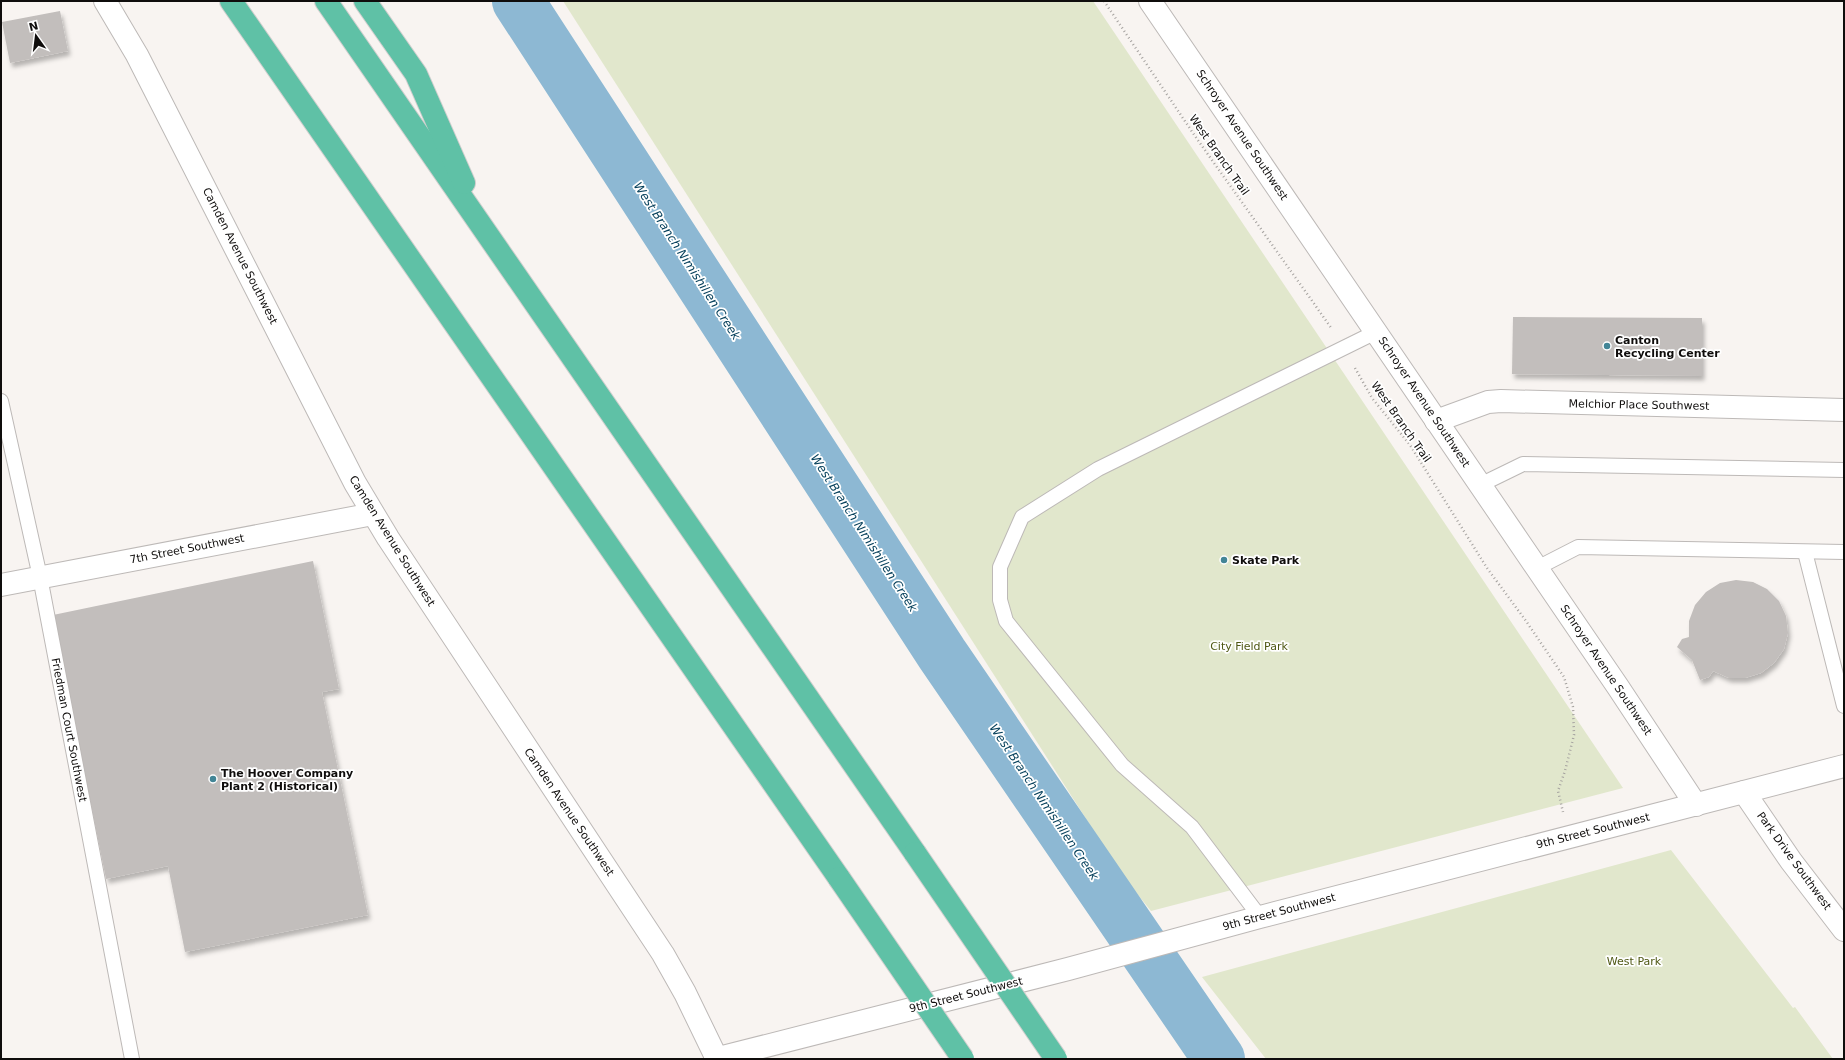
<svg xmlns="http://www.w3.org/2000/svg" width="1845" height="1060" font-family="'DejaVu Sans',sans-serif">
<defs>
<filter id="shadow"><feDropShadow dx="2.5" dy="4.5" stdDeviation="2" flood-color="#0004"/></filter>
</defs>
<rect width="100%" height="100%" fill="#f8f4f1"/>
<g fill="#e1e7cc">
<path d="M563,1H1093L1623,788L1151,911L1122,875Z"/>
<path d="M1671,850L1793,1008L1795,1007L1833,1059H1266L1202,977Z"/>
</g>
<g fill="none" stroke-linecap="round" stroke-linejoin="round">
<path stroke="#8db8d3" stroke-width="52" d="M518,1L942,654L1219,1059"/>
</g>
<g fill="#c2bebc" filter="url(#shadow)">
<path d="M60,11L68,51L10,63L2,22Z"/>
<path d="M1513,317L1702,318V376L1512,374Z"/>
<path d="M313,561L339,689L322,692L368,915L185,952L168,866L106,879L53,615Z"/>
<path d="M1736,580L1753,582L1767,589L1779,601L1786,616L1788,633L1784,649L1774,663L1761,673L1745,678H1729L1713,671L1709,677L1700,680L1692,660L1677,647L1682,639L1689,637V621L1695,605L1706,592L1720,583Z"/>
</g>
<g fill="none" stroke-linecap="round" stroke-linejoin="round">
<g stroke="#bdb9b7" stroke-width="16">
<g id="service">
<path d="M1,401L40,577L132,1059"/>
<path d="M1480,485L1523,464L1844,470"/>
<path d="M1805,552L1844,706"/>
<path d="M1537,568L1578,547L1844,552"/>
<path d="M1260,917L1192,827L1122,765L1006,621L1000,600V567L1022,517L1098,469L1376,332"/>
</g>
</g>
<g stroke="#bdb9b7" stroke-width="24">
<g id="minor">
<path d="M105,1L137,55L355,483L388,538L663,954L685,993L717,1059"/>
<path d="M1150,1L1618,687L1696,805"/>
<path d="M1436,421L1488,402L1501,401L1844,410"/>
<path d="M1,585L373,514"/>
<path d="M1744,792L1791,861L1844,930"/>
</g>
</g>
<g stroke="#bdb9b7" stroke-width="24">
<path id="tertiary" d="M715,1059L1068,969L1260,917L1844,766"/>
</g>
<g stroke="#cfcfce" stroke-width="24">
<g id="motorway">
<path d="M231,1L839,878"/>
<path d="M326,1L915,853"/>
<path d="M365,1L416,74L464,183"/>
</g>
</g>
<g stroke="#a6a3a0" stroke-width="2.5" stroke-dasharray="1 3" stroke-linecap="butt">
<path d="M1104,1L1197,139L1332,329"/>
<path d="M1355,368L1372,398L1410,445L1487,568L1526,621L1564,677L1573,707L1574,735L1565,771L1558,791L1563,812"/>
</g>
<use href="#service" stroke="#fff" stroke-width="14"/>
<use href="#minor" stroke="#fff" stroke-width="22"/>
<use href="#tertiary" stroke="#fff" stroke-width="22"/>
<use href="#motorway" stroke="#5fc1a6" stroke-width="22"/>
<g stroke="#cfcfce" stroke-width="24" stroke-linecap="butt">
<g id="motorway-bridge">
<path d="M915,853L1056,1059"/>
<path d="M839,878L963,1059"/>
</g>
</g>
<use href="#motorway-bridge" stroke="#5fc1a6" stroke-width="22"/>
</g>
<g fill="#428596" stroke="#fff" stroke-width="1.5">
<circle cx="1607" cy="346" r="4"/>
<circle cx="1224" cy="560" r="4"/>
<circle cx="213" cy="779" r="4"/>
</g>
<g text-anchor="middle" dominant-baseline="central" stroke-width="3.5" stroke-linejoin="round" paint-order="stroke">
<g font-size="11" fill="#0f0d0c" stroke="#fff">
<text transform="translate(1242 135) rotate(56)">Schroyer Avenue Southwest</text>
<text transform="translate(1219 155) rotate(55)">West Branch Trail</text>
<text transform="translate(240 256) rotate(63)">Camden Avenue Southwest</text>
<text transform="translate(1424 402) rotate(56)">Schroyer Avenue Southwest</text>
<text transform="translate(1639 405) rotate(1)">Melchior Place Southwest</text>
<text transform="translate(1401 422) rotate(55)">West Branch Trail</text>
<text transform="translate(392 541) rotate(58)">Camden Avenue Southwest</text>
<text transform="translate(187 549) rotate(-11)">7th Street Southwest</text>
<text transform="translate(1606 670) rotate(56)">Schroyer Avenue Southwest</text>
<text transform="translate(69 730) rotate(79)">Friedman Court Southwest</text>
<text transform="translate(569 812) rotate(56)">Camden Avenue Southwest</text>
<text transform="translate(1593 831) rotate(-14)">9th Street Southwest</text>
<text transform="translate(1794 861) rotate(54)">Park Drive Southwest</text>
<text transform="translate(1279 912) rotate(-15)">9th Street Southwest</text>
<text transform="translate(966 995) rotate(-14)">9th Street Southwest</text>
</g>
<g font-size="11" font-weight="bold" fill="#0f0d0c" stroke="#fff" text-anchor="start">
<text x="1615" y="340">Canton<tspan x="1615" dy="13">Recycling Center</tspan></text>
<text x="1232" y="560">Skate Park</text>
<text x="221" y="773">The Hoover Company<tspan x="221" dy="13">Plant 2 (Historical)</tspan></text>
</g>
<g font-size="11" fill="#4f5814" stroke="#fff">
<text x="1249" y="646">City Field Park</text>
<text x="1634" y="961">West Park</text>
</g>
<g font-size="12" font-style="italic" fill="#07415c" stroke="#fff">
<text transform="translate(687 261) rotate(57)">West Branch Nimishillen Creek</text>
<text transform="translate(864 533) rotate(57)">West Branch Nimishillen Creek</text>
<text transform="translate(1044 802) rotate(56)">West Branch Nimishillen Creek</text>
</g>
</g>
<rect width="1845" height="1060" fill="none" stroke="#0f0d0c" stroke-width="4"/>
<g transform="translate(36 36) rotate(346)" stroke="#ffffff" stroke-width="3" paint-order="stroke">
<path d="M0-3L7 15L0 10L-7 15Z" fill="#0f0d0c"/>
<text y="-6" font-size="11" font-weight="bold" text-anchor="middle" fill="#0f0d0c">N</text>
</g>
</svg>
